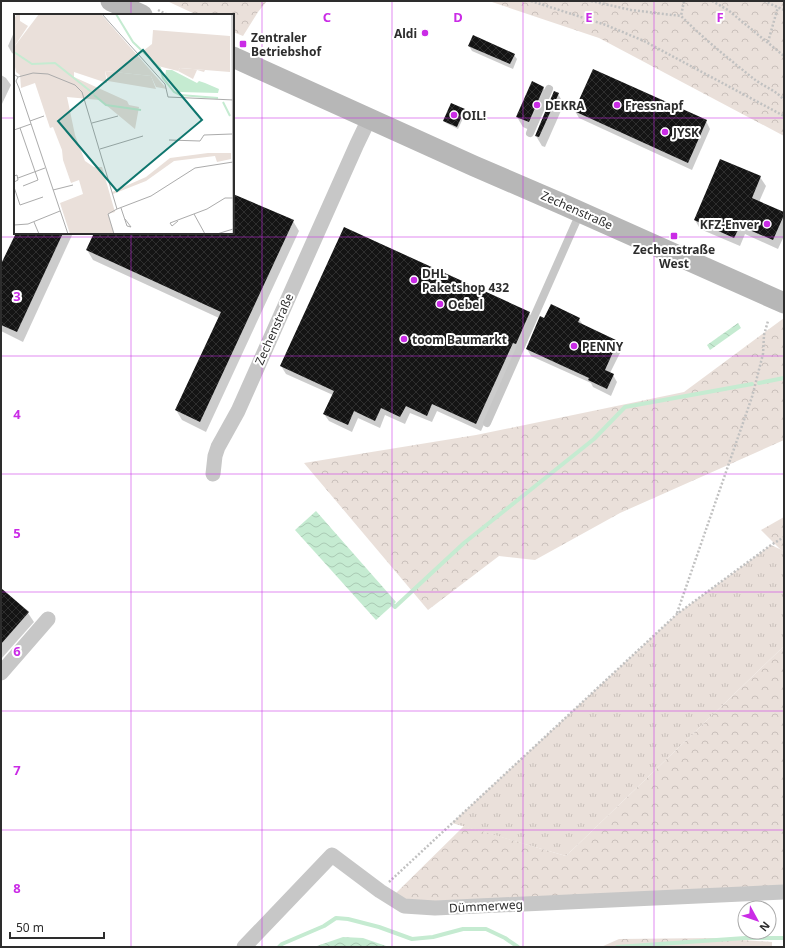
<svg xmlns="http://www.w3.org/2000/svg" width="785" height="948" font-family="'Noto Sans',sans-serif">
<defs>
<pattern id="grass-tufts" width="24" height="20" patternUnits="userSpaceOnUse"><rect width="24" height="20" fill="#eae0da"/><path d="M3 7l-1-3M5 7V3M7 7l1-3M15 17l-1-3M17 17v-4M19 17l1-3" fill="none" stroke="#c9c0bb"/></pattern>
<pattern id="forest-crowns" width="20" height="18" patternUnits="userSpaceOnUse"><rect width="20" height="18" fill="#eae0da"/><path d="M2 6a3 3 0 1 1 6 0M12 15a3 3 0 1 1 6 0" fill="none" stroke="#c9c0bb"/></pattern>
<pattern id="water-waves" width="16" height="10" patternUnits="userSpaceOnUse"><rect width="16" height="10" fill="#c5ebd1"/><path d="M0 5q4-4 8 0t8 0" fill="none" stroke="#aacab4"/></pattern>
<pattern id="building-cross-hatch" width="8" height="8" patternUnits="userSpaceOnUse"><rect width="8" height="8" fill="#141414"/><path d="M0 0l8 8M0 8l8-8" fill="none" stroke="#2e2e2e"/></pattern>
</defs>
<rect width="100%" height="100%" fill="#fff"/>
<path fill="url(#grass-tufts)" d="M771,545L784,551V646L566,856L452,823L677,614Z"/>
<g fill="url(#forest-crowns)">
<path d="M167,1H267L258,12L243,36L233,32V15H197Z"/>
<path d="M489,1H784V136L599,38Z"/>
<path d="M784,318V440L620,513L535,560L499,556L428,610L304,463L476,435L684,392Z"/>
<path d="M784,517V551L781,550L761,530Z"/>
<path d="M784,646V887L411,902L395,894L464,826L566,856Z"/>
<path d="M713,938L772,942V947H601L619,939Z"/>
</g>
<g fill="url(#water-waves)">
<path d="M738,323L741,328L710,350L707,345Z"/>
<path d="M316,511L396,602L376,620L295,530Z"/>
<path d="M343,937L363,938L389,947H314Z"/>
</g>
<g fill="#0003">
<path d="M15,30V55L12,53L8,46Z"/>
<path d="M469,46L514,55L517,59L513,69L472,51Z"/>
<path d="M1,75L6,78L11,85L1,106Z"/>
<path d="M543,87L549,97L534,132L523,127L517,117Z"/>
<path d="M558,94L564,104L545,147L542,146L536,136Z"/>
<path d="M452,104L465,110L466,112L458,129L446,123L444,121Z"/>
<path d="M575,111L706,121L710,129L692,170L579,118Z"/>
<path d="M760,177L766,186L759,202L784,213V236L778,249L745,234L740,246L700,229L695,220Z"/>
<path d="M233,195L293,221L299,231L206,432L182,420L176,410L219,318L93,260L87,250L95,233H233Z"/>
<path d="M17,233H73L23,342L1,331V266Z"/>
<path d="M529,313L534,320L518,350L481,431L437,411L432,422L410,413L405,424L385,415L380,428L358,418L352,432L329,421L324,414L333,395L286,374L281,366Z"/>
<path d="M579,319L583,325L617,342L622,349L610,373L613,375L617,382L611,396L593,387L591,383L531,356L527,349L545,320Z"/>
<path d="M1,589L28,613L34,622L1,659Z"/>
</g>
<g fill="none" stroke-linecap="round" stroke-linejoin="round">
<g stroke="#c5ebd1" stroke-width="4">
<path d="M759,383L784,378"/>
<path d="M393,605L395,607L464,543L594,439L625,407L752,384"/>
<path d="M279,947L282,944L324,926L336,918L348,919L379,927L412,939L433,937L463,929H486L505,938L518,947"/>
<path d="M617,947L745,938H784"/>
</g>
</g>
<g fill="url(#building-cross-hatch)">
<path d="M473,35L515,54L510,64L468,46Z"/>
<path d="M593,69L707,120L688,163L574,111Z"/>
<path d="M532,81L544,87L529,122L516,117Z"/>
<path d="M554,91L559,93L539,137L535,136Z"/>
<path d="M451,103L465,109L457,127L443,121Z"/>
<path d="M720,159L761,176L752,198L784,212V215L773,240L740,226L734,238L694,220Z"/>
<path d="M233,194L294,220L200,422L175,410L221,312L86,250L94,233H233Z"/>
<path d="M344,227L530,312L516,344L513,343L476,424L432,404L427,416L406,406L400,417L381,408L375,421L354,411L348,425L323,414L334,391L280,366Z"/>
<path d="M16,233H63L17,332L1,325V264Z"/>
<path d="M551,304L580,318L578,322L618,341L605,370L614,374L607,389L588,380L589,378L526,349L540,316L544,318Z"/>
<path d="M1,588L29,612L1,644Z"/>
</g>
<g fill="none" stroke-linecap="round" stroke-linejoin="round">
<g stroke="#c1c1c1" stroke-width="2.5" stroke-dasharray="2 2" stroke-linecap="butt">
<path d="M531,1L606,25L644,41L784,116"/>
<path d="M591,1L631,10L681,16"/>
<path d="M684,1L681,16C704,39 729,59 754,79C763,86 777,91 784,100"/>
<path d="M712,1L728,10L784,56"/>
<path d="M764,1L784,10"/>
<path d="M158,10L168,15"/>
<path d="M768,42L778,7"/>
<path d="M677,613L752,397L763,354L764,335L768,321"/>
<path d="M389,882L677,614L771,545L784,537"/>
</g>
<g stroke="#c7c7c7" stroke-width="8">
<path d="M530,133L549,89"/>
<path d="M487,423L580,213"/>
</g>
<g stroke="#c7c7c7" stroke-width="15">
<path d="M213,474L215,456L218,447L238,411L357,144L369,119"/>
<path d="M1,673L48,619"/>
<path d="M244,947L332,855L380,891L404,906L435,908L784,892"/>
</g>
<g stroke="#b7b7b7" stroke-width="21">
<path d="M111,1L142,15"/>
<path d="M233,57L474,166L562,204L784,303"/>
</g>
</g>
<path fill="none" stroke="#ca2ce6" stroke-width="1" stroke-opacity="0.55" d="M131,1V15M262,1V947M392,1V947M523,1V947M654,1V947M1,118H15M233,118H784M131,233V947M1,237H784M1,356H784M1,474H784M1,592H784M1,711H784M1,830H784"/>
<g fill="#ca2ce6" stroke="#fff" stroke-width="1.5">
<circle cx="425" cy="33" r="4"/>
<rect x="239" y="40" width="8" height="8" rx="2"/>
<circle cx="537" cy="105" r="4"/>
<circle cx="617" cy="105" r="4"/>
<circle cx="454" cy="115" r="4"/>
<circle cx="665" cy="132" r="4"/>
<circle cx="767" cy="224" r="4"/>
<rect x="670" y="232" width="8" height="8" rx="2"/>
<circle cx="414" cy="280" r="4"/>
<circle cx="440" cy="304" r="4"/>
<circle cx="404" cy="339" r="4"/>
<circle cx="574" cy="346" r="4"/>
</g>
<g text-anchor="middle" dominant-baseline="central" stroke-width="4" stroke-linejoin="round" paint-order="stroke">
<g font-size="12" font-weight="bold" fill="#2d2d2d" stroke="#fff" text-anchor="start">
<text x="417" y="33" text-anchor="end">Aldi</text>
<text x="251" y="37">Zentraler<tspan x="251" dy="14">Betriebshof</tspan></text>
<text x="545" y="105">DEKRA</text>
<text x="625" y="105">Fressnapf</text>
<text x="462" y="115">OIL!</text>
<text x="673" y="132">JYSK</text>
<text x="759" y="224" text-anchor="end">KFZ-Enver</text>
<text x="674" y="249" text-anchor="middle">Zechenstraße<tspan x="674" dy="14">West</tspan></text>
<text x="422" y="273">DHL<tspan x="422" dy="14">Paketshop 432</tspan></text>
<text x="448" y="304">Oebel</text>
<text x="412" y="339">toom Baumarkt</text>
<text x="582" y="346">PENNY</text>
</g>
<g font-size="12" fill="#2d2d2d" stroke="#fff">
<text transform="translate(577 210) rotate(24)">Zechenstraße</text>
<text transform="translate(274 329) rotate(-66)">Zechenstraße</text>
<text transform="translate(486 906) rotate(-3)">Dümmerweg</text>
</g>
</g>
<g transform="translate(14 14)">
<rect width="220" height="220" fill="#fff"/>
<path d="M3,0H6V7L14,12L0,33V5ZM166,54L191,56L190,58L183,56L179,65L164,57ZM91,57L137,62L142,75L94,67ZM194,139H217V145L203,148L201,142L160,147L132,167L99,180L98,178L132,163L156,144Z" fill="#eae0da"/>
<path d="M25,0H87L153,75L142,73L137,62L91,57L93,69L60,58V63L113,87L115,91L125,93L121,115L86,86L53,83L61,121L71,147L80,153H88L101,198L94,200L100,220H56L46,189L69,180L65,166L57,169L49,146L48,136L39,113L36,114L21,69L7,74L6,61L2,58L0,48V33ZM139,16L216,22V58L166,54L164,57L140,51L129,37L138,30Z" fill="#eae0da"/>
<path d="M90,183L94,197L88,200L83,185ZM93,204L97,218L86,220L83,206Z" fill="#eae0da"/>
<path d="M152,56H158L183,69L185,67L191,69L205,75L204,79L165,78L151,63Z" fill="#c5ebd1"/>
<path fill="none" stroke="#c5ebd1" stroke-width="2" d="M102,0L119,28L146,54L149,64L160,78L166,81L204,84M0,38L18,50L41,49L80,80M80,81L92,91L127,96M209,88L216,102"/>
<path fill="none" stroke="#ababab" stroke-width="1" d="M88,0L151,70L154,83L220,86M218,0L219,220M1,61L4,63L2,67L5,74L54,220M4,63L19,59L34,60L61,71L68,78L103,195L137,182L181,154L219,148M16,107L30,102M78,109L104,102M6,114L24,166L9,172M0,116L17,110M155,126L186,127L190,121L218,120M86,135L129,122M0,162L3,161L4,166L0,168M4,164L31,154M0,173L6,191L29,183M39,176L59,171M107,194L113,212L117,213L111,205M180,200L191,220M164,207L158,212L156,209L193,195L211,184H219M20,208L25,220M0,211L14,210L46,197M100,220L94,200L103,195M203,220L219,215"/>
<path fill="#0f766e" fill-opacity="0.15" stroke="#0f766e" stroke-width="2" d="M129,36L188,106L103,177L44,107Z"/>
<rect width="220" height="220" fill="none" stroke="#2d2d2d" stroke-width="2"/>
</g>
<g font-size="13" text-anchor="middle" font-weight="bold" fill="#ca2ce6" stroke="#fff" stroke-width="4" stroke-linejoin="round" paint-order="stroke">
<text x="327" y="22">C</text>
<text x="458" y="22">D</text>
<text x="589" y="22">E</text>
<text x="720" y="22">F</text>
<text x="17" y="301">3</text>
<text x="17" y="419">4</text>
<text x="17" y="538">5</text>
<text x="17" y="656">6</text>
<text x="17" y="775">7</text>
<text x="17" y="893">8</text>
</g>
<rect width="785" height="948" fill="none" stroke="#2d2d2d" stroke-width="4"/>
<g transform="translate(757 920) rotate(130)"><circle r="19" fill="#ffffff" stroke="#ababab"/>
<path d="M0-3L7 15L0 10L-7 15Z" fill="#ca2ce6"/>
<text y="-6" font-size="11" font-weight="bold" text-anchor="middle" fill="#2d2d2d">N</text>
</g>
<path d="M10 932v6h94v-6" fill="none" stroke="#2d2d2d" stroke-width="2"/>
<text x="16" y="932" font-size="12" fill="#2d2d2d" stroke="#ffffff" stroke-width="3" paint-order="stroke">50 m</text>
</svg>
